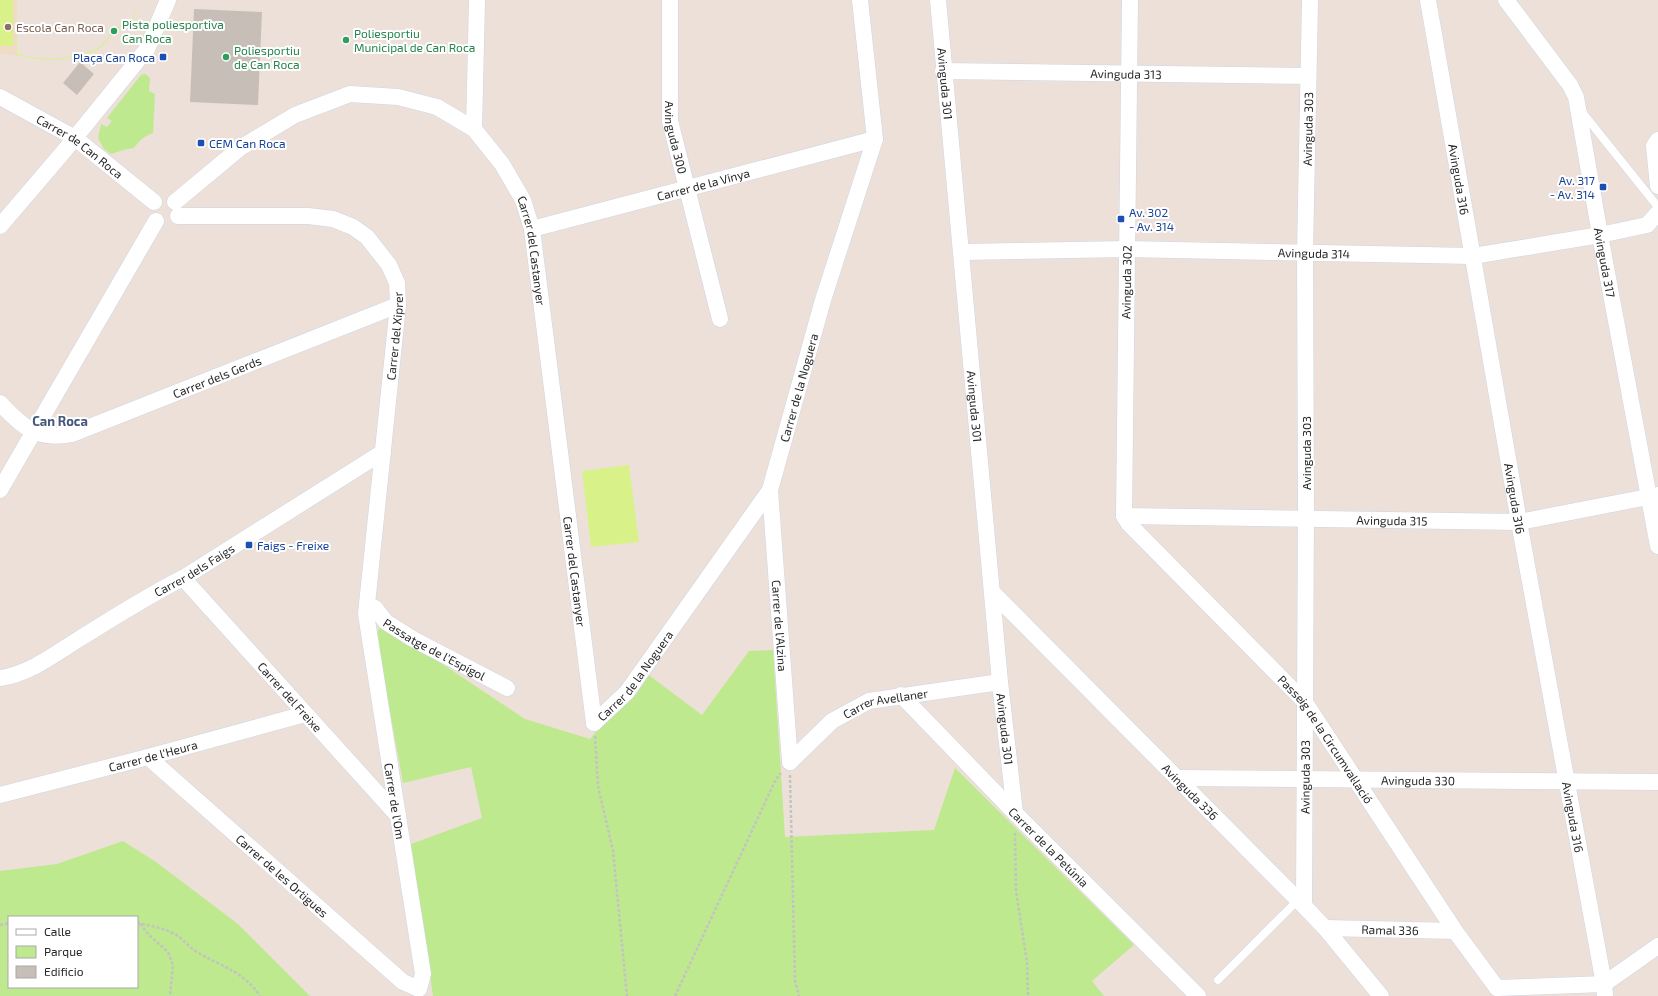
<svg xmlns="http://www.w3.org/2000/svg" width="1658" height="996" font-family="'Exo 2',sans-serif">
<rect width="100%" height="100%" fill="#ede0d8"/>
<path fill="#f0dbc5" d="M0,0H17L16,55L0,54Z"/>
<g fill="#bee98e" fill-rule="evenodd">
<path d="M145,74L150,78L149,91L155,94L153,133C144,136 139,141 134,148L127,149L111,154L104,149L98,138L101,124L107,127L112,121L107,118L141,75Z"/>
<path d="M382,624L525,719L590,739L646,673L702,715L749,651L773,650L785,837L934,830L955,768L1134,945L1092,981L1104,996H433L411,844L482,818L471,767L403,783L376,634Z"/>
<path d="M123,841L156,862L238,924L310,996H0V871L57,864ZM9,917H137V987H9Z"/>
</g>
<g fill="#d8f289">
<rect x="0" y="0" width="13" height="46"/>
<path d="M17,0V54C42,60 60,61 84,53C89,51 95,50 99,47C112,38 110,25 130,24L141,0L131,25C113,26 112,38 100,48C96,51 88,53 83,54C55,63 43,60 16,55Z"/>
<path d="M629,465L639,542L591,547L582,471Z"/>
</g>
<g fill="#c7bfb7">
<path d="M194,9L262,12L258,105L190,102Z"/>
<path d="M80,62L94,74L77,95L63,83Z"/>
</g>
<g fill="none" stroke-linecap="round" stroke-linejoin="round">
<g stroke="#cdd6e3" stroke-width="9">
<g id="lane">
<path d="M1582,112L1658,207"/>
<path d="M1218,980L1298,900"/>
</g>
</g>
<g stroke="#cdd6e3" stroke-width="17">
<g id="street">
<path id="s1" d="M670,0V121L720,319"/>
<path id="s2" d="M938,0L1000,682L1015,813"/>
<path id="s3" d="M1130,0L1124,516L1129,524L1304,701L1455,931L1497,988"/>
<path id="s4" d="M1428,0L1521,533L1604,984L1605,996"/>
<path id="s5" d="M1506,0L1570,85L1576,97L1600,235L1658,546"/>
<path id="s6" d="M943,71L1308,76"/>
<path id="s7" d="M0,97L75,138L154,202"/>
<path d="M474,129L477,0"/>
<path d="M1658,140L1654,146L1658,186"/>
<path id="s8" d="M175,202L240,148L295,115L350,94L398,97L437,107L474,129L502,164L523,200L532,229L594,723"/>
<path d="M0,226L65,150L147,49L168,0"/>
<path id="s9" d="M532,229L875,139"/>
<path id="s10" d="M962,252L1126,249L1473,256L1600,235L1647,225L1658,213"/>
<path id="s11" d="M0,403C22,427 38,441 72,434L398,305"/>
<path d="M0,490L156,221"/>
<path id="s12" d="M770,490L790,762"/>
<path id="s13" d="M1124,516L1519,522L1658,495"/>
<path id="s14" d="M183,578L398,816"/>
<path id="s15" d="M993,593L1304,906L1325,928L1381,996"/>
<path id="s16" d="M367,605L375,608L386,622L413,639L507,688"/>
<path id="s17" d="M0,678C29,674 55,654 79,639C113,618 147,596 183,578L383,452"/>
<path id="s18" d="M901,695L1015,813L1198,996"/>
<path id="s19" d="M594,723L627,692L770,490L823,300L875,139L860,0"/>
<path id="s20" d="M148,757L403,982L419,989L423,974L366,614L398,305L397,283L389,265L367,237L353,227L333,219L308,216H178"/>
<path id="s21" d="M790,762L832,721L869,701L1000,682"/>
<path id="s22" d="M1178,778L1658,782"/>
<path id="s23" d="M0,795L148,757L305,714"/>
<path id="s24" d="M1304,906L1306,506L1305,253L1310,0"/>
<path id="s25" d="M1325,928L1455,931"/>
<path d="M1497,988L1604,984L1658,946"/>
</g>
</g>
<g stroke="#c3c3c3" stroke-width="2.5" stroke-dasharray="3 2" stroke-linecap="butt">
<path d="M595,736L598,786L613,851L627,996"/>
<path d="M790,775L795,980L799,996"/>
<path d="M1015,833L1016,891L1027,962L1028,996"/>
<path d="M137,923C151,926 166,928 178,936C185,941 190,948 197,952C222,967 243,971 260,996"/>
<path d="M140,924L150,936L168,952L173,965L170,996"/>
<path d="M0,925L9,923"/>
<path d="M675,996L776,779L781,773"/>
</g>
<use href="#lane" stroke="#fff" stroke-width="8"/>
<use href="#street" stroke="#fff" stroke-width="16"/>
</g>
<circle fill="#8d6e63" stroke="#fff" stroke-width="1.5" cx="8" cy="27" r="4"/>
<g fill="#2e9e5b" stroke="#fff" stroke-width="1.5">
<circle cx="114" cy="31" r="4"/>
<circle cx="346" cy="40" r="4"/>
<circle cx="226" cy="57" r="4"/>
</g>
<g fill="#1a4fb4" stroke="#fff" stroke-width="1.5">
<rect x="159" y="53" width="8" height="8" rx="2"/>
<rect x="197" y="139" width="8" height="8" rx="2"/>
<rect x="1599" y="183" width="8" height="8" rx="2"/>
<rect x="1117" y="215" width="8" height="8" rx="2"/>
<rect x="245" y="541" width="8" height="8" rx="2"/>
</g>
<g text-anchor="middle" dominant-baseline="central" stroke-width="4" stroke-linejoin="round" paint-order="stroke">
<g font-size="12" fill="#27864d" stroke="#fff" text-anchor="start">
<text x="122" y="24">Pista poliesportiva<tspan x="122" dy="14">Can Roca</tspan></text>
<text x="354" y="33">Poliesportiu<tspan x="354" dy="14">Municipal de Can Roca</tspan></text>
<text x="234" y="50">Poliesportiu<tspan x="234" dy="14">de Can Roca</tspan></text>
</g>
<g font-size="12" fill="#785e54" stroke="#fff" text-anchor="start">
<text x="16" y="27">Escola Can Roca</text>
</g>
<g font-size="12" fill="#164399" stroke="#fff" text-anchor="start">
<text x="155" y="57" text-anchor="end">Plaça Can Roca</text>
<text x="209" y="143">CEM Can Roca</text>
<text x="1595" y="180" text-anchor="end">Av. 317<tspan x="1595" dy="14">- Av. 314</tspan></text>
<text x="1129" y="212">Av. 302<tspan x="1129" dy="14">- Av. 314</tspan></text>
<text x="257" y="545">Faigs - Freixe</text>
</g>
<g font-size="12" fill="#282828" stroke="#fff">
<text stroke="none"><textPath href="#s6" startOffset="183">Avinguda 313</textPath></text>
<text stroke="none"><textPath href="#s2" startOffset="84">Avinguda 301</textPath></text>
<text stroke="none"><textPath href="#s24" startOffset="777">Avinguda 303</textPath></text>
<text stroke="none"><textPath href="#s1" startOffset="138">Avinguda 300</textPath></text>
<text stroke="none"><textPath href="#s7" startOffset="94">Carrer de Can Roca</textPath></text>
<text stroke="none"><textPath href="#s4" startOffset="182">Avinguda 316</textPath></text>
<text stroke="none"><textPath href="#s9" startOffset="177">Carrer de la Vinya</textPath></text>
<text stroke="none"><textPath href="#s8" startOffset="477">Carrer del Castanyer</textPath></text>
<text stroke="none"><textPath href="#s10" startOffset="352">Avinguda 314</textPath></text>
<text stroke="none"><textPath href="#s5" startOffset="288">Avinguda 317</textPath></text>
<text transform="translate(1126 282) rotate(-89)">Avinguda 302</text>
<text stroke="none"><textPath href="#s20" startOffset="1017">Carrer del Xiprer</textPath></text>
<text stroke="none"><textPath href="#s11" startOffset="239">Carrer dels Gerds</textPath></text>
<text stroke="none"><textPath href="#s19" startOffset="399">Carrer de la Noguera</textPath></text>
<text stroke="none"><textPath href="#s2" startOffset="408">Avinguda 301</textPath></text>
<text transform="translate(1306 453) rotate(-90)">Avinguda 303</text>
<text stroke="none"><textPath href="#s4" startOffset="506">Avinguda 316</textPath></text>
<text stroke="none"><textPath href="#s13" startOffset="268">Avinguda 315</textPath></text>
<text stroke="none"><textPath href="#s17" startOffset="223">Carrer dels Faigs</textPath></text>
<text stroke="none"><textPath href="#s8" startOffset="801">Carrer del Castanyer</textPath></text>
<text stroke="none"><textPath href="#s12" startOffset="136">Carrer de l'Alzina</textPath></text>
<text stroke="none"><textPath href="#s16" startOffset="82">Passatge de l'Espígol</textPath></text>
<text stroke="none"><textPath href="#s19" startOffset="63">Carrer de la Noguera</textPath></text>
<text stroke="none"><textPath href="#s14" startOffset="160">Carrer del Freixe</textPath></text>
<text stroke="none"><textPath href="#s21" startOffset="116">Carrer Avellaner</textPath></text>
<text stroke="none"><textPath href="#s2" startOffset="732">Avinguda 301</textPath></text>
<text stroke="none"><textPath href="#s3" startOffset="818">Passeig de la Circumval·lació</textPath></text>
<text stroke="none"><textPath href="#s23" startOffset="158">Carrer de l'Heura</textPath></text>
<text stroke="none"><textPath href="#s24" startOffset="129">Avinguda 303</textPath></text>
<text stroke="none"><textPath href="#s22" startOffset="240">Avinguda 330</textPath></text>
<text stroke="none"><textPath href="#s15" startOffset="280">Avinguda 336</textPath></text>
<text transform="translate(395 801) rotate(81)">Carrer de l'Om</text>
<text stroke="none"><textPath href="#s4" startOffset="830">Avinguda 316</textPath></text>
<text stroke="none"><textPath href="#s18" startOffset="212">Carrer de la Petúnia</textPath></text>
<text stroke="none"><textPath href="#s20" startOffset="179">Carrer de les Ortigues</textPath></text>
<text stroke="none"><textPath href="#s25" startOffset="65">Ramal 336</textPath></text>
</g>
<g font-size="13" font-weight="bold" fill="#45597d" stroke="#fff">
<text x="60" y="421">Can Roca</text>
</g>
</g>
<rect x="8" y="916" width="130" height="72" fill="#ffffff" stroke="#a9a9a9"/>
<rect x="16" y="929" width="20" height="6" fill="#ffffff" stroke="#a9a9a9"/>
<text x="44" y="936" font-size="12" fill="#282828">Calle</text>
<rect x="16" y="946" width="20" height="12" fill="#bee98e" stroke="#a9a9a9"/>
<text x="44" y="956" font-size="12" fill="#282828">Parque</text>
<rect x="16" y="966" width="20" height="12" fill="#c7bfb7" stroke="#a9a9a9"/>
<text x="44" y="976" font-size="12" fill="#282828">Edificio</text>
</svg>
